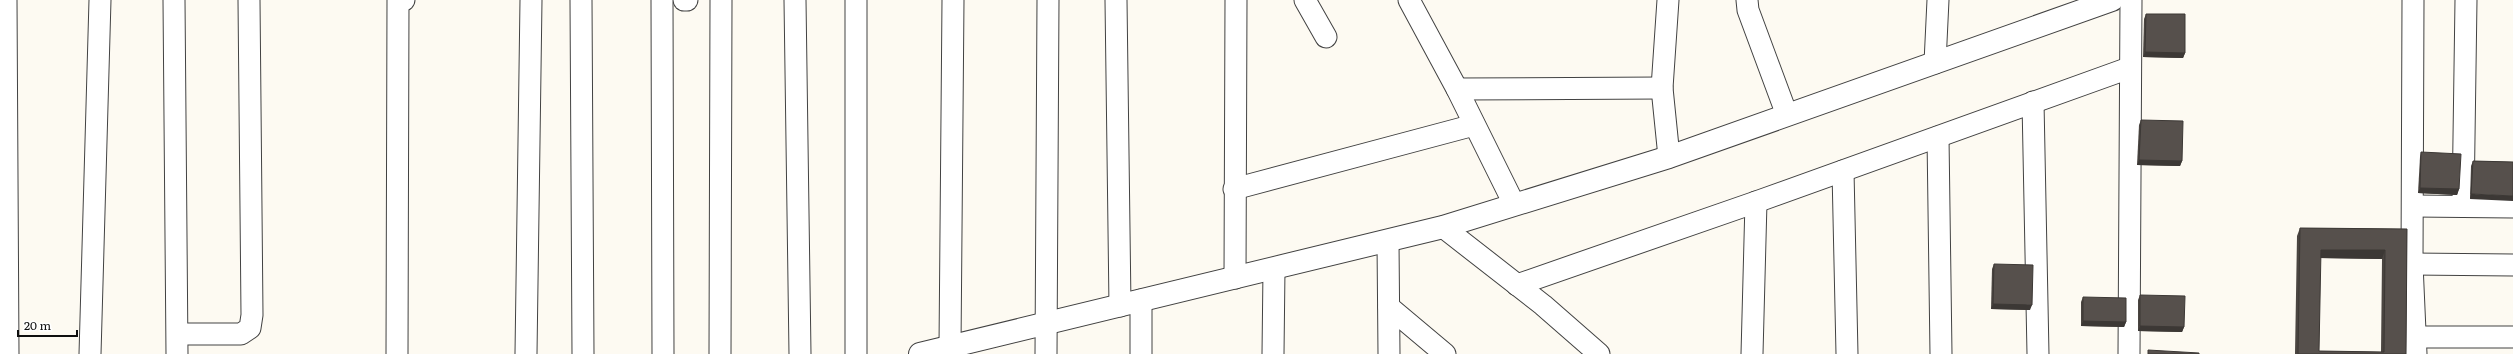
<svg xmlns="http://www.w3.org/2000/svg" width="2513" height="354" font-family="Literata,serif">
<rect width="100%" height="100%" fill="#fdfaf2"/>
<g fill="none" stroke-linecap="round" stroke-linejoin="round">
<g stroke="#424242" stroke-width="23">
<g id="minor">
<path d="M6,0L8,354"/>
<path d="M174,0L177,354"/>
<path d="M581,0L583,354"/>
<path d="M662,0L663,354"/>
<path d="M684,0H687"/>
<path d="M795,0L800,354"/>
<path d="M856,0V354"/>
<path d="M1116,0L1120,306"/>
<path d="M1305,0L1326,37"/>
<path d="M1409,0L1457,89L1514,204"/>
<path d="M1668,0L1662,88L1669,157"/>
<path d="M1747,0L1748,10L1787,115"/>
<path d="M2413,0L2412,264L2416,354"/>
<path d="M1935,63L1938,0"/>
<path d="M1457,89L1662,88"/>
<path d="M2033,102L2038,354"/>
<path d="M1938,137L1941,354"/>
<path d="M1843,171L1847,354"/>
<path d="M1234,189L1474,125"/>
<path d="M2414,206L2513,207"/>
<path d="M2463,206L2466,0"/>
<path d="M1443,227L1543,305L1599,354"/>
<path d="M1388,242L1389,354"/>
<path d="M2412,264L2513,265"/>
<path d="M1235,278L1236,0"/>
<path d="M1517,285L1756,202L2129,68"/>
<path d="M1141,300V354"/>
<path d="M1389,307L1445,354"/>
<path d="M178,334H241L250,328L252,315L249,0"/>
<path d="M2416,337H2513"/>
<path d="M950,347L953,0"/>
<path d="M90,354L100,0"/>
<path d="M397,354L398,0H404"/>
<path d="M526,354L531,0"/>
<path d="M720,354L721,0"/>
<path d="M1046,354L1048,0"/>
<path d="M1273,354L1274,269"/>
<path d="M1752,354L1756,202"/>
<path d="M2129,354L2131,0"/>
</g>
</g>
<g stroke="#424242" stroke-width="24">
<path id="tertiary" d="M920,354L1443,227L1669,157L2112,0"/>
</g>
<use href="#minor" stroke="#fff" stroke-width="21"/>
<use href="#tertiary" stroke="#fff" stroke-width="22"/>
</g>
<g fill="#4a4541" fill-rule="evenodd">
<path d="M2146,14L2185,53L2183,58L2143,57L2144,19Z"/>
<path d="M2141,120L2182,161L2180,166L2137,165L2139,125Z"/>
<path d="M2421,152L2459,189L2457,195L2418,193L2420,157Z"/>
<path d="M2473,161L2513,162L2470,199L2471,166Z"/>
<path d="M2300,228L2407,229L2406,354H2295L2297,236ZM2320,258L2382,259L2381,352L2319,351Z"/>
<path d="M1994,264L2030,310L1991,309L1992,269Z"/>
<path d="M2140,295L2184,327L2182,332L2138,331V300Z"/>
<path d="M2083,297L2126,322L2124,327L2081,326V302Z"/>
</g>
<g fill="#3c3835">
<path d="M2145,52L2185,53L2183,58L2143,57Z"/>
<path d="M2139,160L2182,161L2180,166L2137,165Z"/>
<path d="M2420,188L2459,189L2457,195L2418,193Z"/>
<path d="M2471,194L2513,196V201L2470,199Z"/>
<path d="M2321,250H2385L2382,259L2318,258Z"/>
<path d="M1993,304L2032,305L2030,310L1991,309Z"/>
<path d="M2083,321L2126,322L2124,327L2081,326Z"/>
<path d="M2140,326L2184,327L2182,332L2138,331Z"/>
</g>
<g fill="#56504c" stroke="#3c3835" fill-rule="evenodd">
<path d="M2146,14H2185V53L2145,52Z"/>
<path d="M2141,120L2183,121L2182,161L2139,160Z"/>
<path d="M2421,152L2461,154L2459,189L2420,188Z"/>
<path d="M2473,161L2513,162V196L2471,194Z"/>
<path d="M2300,228L2407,229L2406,354H2298ZM2321,250H2385L2384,352L2319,351Z"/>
<path d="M1994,264L2033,265L2032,305L1993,304Z"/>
<path d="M2140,295L2185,296L2184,327L2140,326Z"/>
<path d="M2083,297L2126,298V322L2083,321Z"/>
<path d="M2148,350L2199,353V354H2148Z"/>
</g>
<path d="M18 330v6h59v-6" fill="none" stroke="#0f0f0f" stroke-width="2"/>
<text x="24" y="330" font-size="12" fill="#0f0f0f" stroke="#ffffff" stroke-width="3" paint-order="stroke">20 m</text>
</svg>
